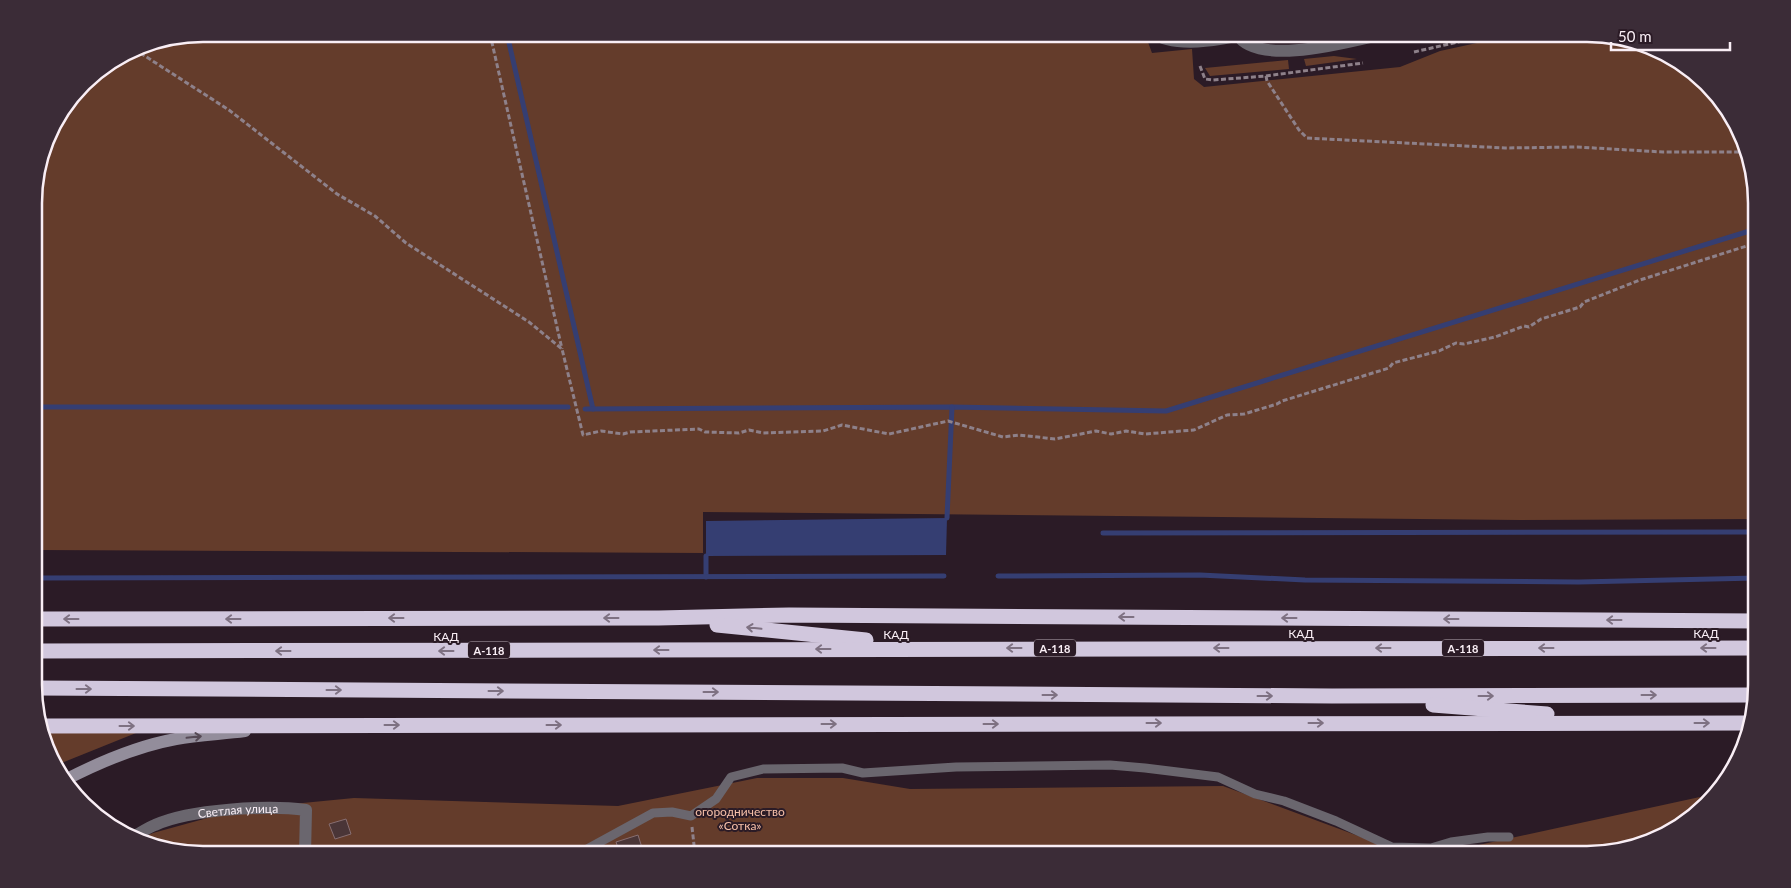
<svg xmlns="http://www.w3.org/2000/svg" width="1791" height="888" font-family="Lato,sans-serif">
<rect width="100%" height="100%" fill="#2b1b26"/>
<g fill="#643c2b">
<path d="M203,34H1145L1152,53L1192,49L1194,79L1204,87L1400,67L1440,51L1518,34H1588L1663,51L1722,100L1756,181L1757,519L1519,520L703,512V553L35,550L34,192L51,128L91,76L139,47Z"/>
<path d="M1334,56L1357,59L1306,66L1304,59Z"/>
<path d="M1288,60L1289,69L1210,76L1205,68Z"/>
<path d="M45,731L136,733L59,764Z"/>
<path d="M757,778H843L910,789L1223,786L1407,854H203L139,839L153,833L240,809L354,798L618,806Z"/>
<path d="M1709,795L1682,826L1599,854H1437Z"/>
</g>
<path fill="#353e72" d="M947,518L946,555L706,556V521Z"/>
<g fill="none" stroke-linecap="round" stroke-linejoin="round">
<g stroke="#353e72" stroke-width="5">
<path d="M507,34L593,409"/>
<path d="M35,407H568"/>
<path d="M585,409L952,407L1166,411L1756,229"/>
<path d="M947,518L952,407"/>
<path d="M1103,533L1757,532"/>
<path d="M706,556V577"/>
<path d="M998,576L1200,575L1305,580L1579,582L1757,578"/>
<path d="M35,578L944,576"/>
</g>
</g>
<g fill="#4a3537" stroke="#876e71">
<path d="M346,819L351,834L335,839L329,824Z"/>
<path d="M638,835L644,854H620L616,842Z"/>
</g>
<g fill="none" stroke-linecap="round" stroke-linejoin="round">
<g stroke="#8e818a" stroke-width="3" stroke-dasharray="5 2.5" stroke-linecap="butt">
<path d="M490,34L562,349"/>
<path d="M134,49L229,110L337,194L375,216L406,243L529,322L562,349L583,435L601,431L623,434L630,432L699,429L705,432L739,433L749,430L763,433L823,431L842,425L889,434L948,421L1003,437L1019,435L1055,439L1096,431L1111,434L1126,431L1145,434L1194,430L1227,415L1244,414L1277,404L1282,401L1389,368L1393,363L1439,351L1456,343L1464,344L1495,337L1524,326L1529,327L1541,319L1580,307L1584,302L1640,280L1756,243"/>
<path d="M1414,52L1493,34"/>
<path d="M1200,66L1205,79L1213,80L1266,76L1363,63"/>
<path d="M1266,76L1267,81L1299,130L1307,138L1505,148L1577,147L1663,152H1744"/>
<path d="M692,827L695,854"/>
</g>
<g stroke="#6a666e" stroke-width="9">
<path d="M1154,34C1169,49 1226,43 1243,34"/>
<path d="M578,854L653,813L672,812L691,816L716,799L731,777L763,769L842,768L863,773L956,767L1110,765L1145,768L1218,777L1255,794L1284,801L1336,821L1392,847L1431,848L1451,842L1488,837H1509"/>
</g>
<g stroke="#6a666e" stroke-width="12">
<path d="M1237,34C1257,68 1351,41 1383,34"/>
<path d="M1269,34H1287"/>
<path id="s1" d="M131,838C139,834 147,828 155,825C190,809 268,805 306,810L305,854"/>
</g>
<path stroke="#938d9b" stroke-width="12" d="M65,780C100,762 137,746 176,739C198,735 222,734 245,731"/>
<g stroke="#d1c7dd" stroke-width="15">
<path d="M35,619L659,618L789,615L1757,621"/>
<path d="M717,625L866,640"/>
<path d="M35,651L1757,648"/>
<path d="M35,688L1332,696L1755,695"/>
<path d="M1433,705L1547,714"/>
<path d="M43,726L1748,723"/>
</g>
</g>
<defs><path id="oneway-shaft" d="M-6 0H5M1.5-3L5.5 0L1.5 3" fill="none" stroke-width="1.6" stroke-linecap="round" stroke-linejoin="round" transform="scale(1.25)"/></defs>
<g stroke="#7e7182">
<use href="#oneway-shaft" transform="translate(1126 617) rotate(-180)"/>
<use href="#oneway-shaft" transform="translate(396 618) rotate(180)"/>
<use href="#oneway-shaft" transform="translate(611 618) rotate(-180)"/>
<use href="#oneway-shaft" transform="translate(1289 618) rotate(-180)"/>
<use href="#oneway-shaft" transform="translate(71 619) rotate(180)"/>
<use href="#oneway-shaft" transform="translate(233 619) rotate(180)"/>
<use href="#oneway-shaft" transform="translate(1451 619) rotate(-180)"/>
<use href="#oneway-shaft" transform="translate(1614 620) rotate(-180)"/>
<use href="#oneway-shaft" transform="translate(754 628) rotate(-174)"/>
<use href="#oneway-shaft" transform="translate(1014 648) rotate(180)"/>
<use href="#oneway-shaft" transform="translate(1221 648) rotate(180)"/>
<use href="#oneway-shaft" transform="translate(1383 648) rotate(180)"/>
<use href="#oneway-shaft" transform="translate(1546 648) rotate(180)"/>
<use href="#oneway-shaft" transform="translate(1708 648) rotate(180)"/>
<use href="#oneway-shaft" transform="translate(823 649) rotate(180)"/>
<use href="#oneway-shaft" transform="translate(661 650) rotate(180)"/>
<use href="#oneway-shaft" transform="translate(283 651) rotate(180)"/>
<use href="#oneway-shaft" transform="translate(446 651) rotate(180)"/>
<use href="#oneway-shaft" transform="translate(84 689)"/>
<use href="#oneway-shaft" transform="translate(334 690)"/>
<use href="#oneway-shaft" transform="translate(496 691)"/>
<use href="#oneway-shaft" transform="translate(711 692)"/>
<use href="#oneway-shaft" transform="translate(1050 695)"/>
<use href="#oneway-shaft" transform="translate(1649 695)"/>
<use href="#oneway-shaft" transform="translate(1265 696)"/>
<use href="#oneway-shaft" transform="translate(1486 696)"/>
<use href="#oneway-shaft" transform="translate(1154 723)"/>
<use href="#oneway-shaft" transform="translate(1316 723)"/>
<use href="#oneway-shaft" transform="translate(1702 723)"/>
<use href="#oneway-shaft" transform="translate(829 724)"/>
<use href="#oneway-shaft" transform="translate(991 724)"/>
<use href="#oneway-shaft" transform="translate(392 725)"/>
<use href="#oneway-shaft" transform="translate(554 725)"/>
<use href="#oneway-shaft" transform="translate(127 726)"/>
</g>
<use stroke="#554955" href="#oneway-shaft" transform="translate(194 737) rotate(-6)"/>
<g text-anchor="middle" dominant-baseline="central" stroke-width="4" stroke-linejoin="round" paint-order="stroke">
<g fill="#2b1b26" stroke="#bbafb7" stroke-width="1">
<rect x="1034" y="639.5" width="42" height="17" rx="4"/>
<rect x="1442" y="639.5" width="42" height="17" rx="4"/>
<rect x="468" y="641.5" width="42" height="17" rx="4"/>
</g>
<g font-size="11" font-weight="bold" fill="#f9eef5">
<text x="1055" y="648">А-118</text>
<text x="1463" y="648">А-118</text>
<text x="489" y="650">А-118</text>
</g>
<g font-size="12" fill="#f9eef5" stroke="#2b1b26">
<text x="1301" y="633">КАД</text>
<text x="1706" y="633">КАД</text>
<text x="896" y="634">КАД</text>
<text x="446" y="636">КАД</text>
<text stroke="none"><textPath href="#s1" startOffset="112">Светлая улица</textPath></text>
</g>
<g font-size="12" fill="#f7c0a9" stroke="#2b1b26">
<text x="740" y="811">огородничество<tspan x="740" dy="14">«Сотка»</tspan></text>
</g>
</g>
<path d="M0 0H1791V888H0ZM203 42H1587A161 161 0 0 1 1748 203V685A161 161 0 0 1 1587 846H203A161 161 0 0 1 42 685V203A161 161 0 0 1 203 42Z" fill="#3b2c37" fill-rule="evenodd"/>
<path fill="none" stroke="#f9eef5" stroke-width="2.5" d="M203 42H1587A161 161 0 0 1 1748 203V685A161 161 0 0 1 1587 846H203A161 161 0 0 1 42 685V203A161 161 0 0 1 203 42Z"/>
<path d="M1611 42v8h119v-8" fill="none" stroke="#f9eef5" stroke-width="2.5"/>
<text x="1618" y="42" font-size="15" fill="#f9eef5" stroke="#2b1b26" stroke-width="4" paint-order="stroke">50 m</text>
</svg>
